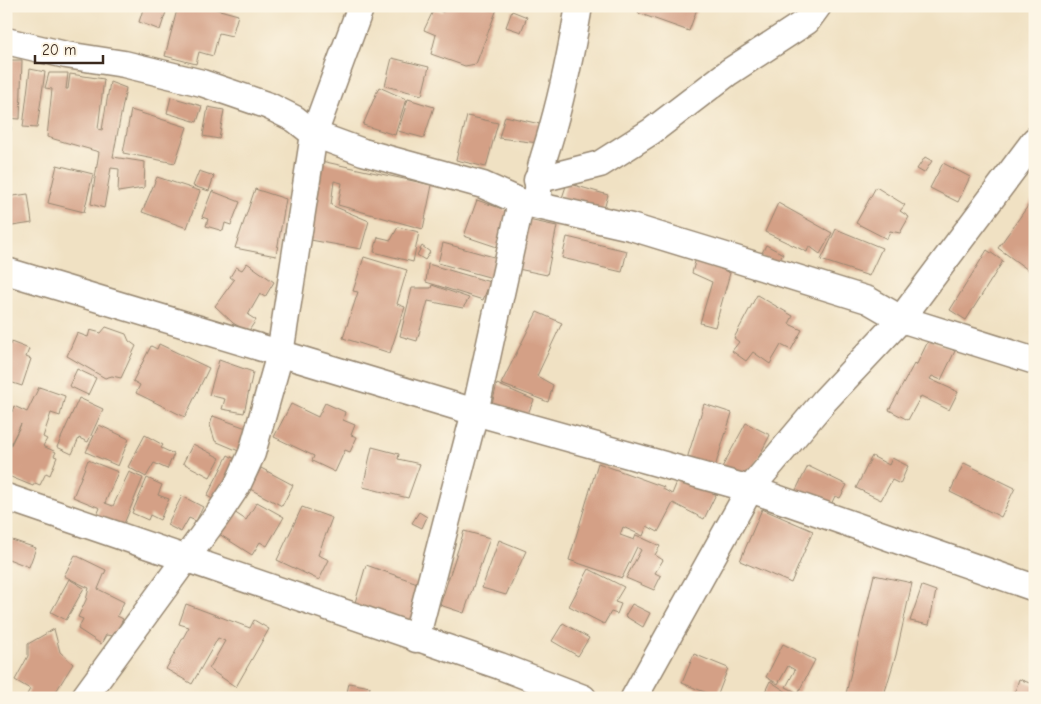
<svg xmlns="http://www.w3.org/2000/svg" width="1041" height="704" font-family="'Comic Neue',sans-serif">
<rect width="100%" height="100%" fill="#fcf5e5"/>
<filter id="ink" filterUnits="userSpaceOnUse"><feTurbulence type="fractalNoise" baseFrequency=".02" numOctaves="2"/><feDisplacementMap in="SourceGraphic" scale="10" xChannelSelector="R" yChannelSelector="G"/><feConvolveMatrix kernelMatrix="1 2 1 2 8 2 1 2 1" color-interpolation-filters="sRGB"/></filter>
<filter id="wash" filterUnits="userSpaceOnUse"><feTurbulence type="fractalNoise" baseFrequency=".0096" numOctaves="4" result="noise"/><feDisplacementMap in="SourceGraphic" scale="20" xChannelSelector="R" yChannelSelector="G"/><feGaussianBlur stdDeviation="1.12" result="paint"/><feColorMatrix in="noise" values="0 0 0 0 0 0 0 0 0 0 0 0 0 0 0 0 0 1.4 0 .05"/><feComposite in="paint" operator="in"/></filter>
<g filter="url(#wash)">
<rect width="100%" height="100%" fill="#f0e1c3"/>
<g id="blocks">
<g fill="#d4a086">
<path d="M144,6H168L160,30L139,22Z"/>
<path d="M178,6H205L238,15L232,36L219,33L213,56L199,52L196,64L165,56Z"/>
<path d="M445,6H492L497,9L476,64L465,66L431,54L436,35L424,30L434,9L443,12Z"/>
<path d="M640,6H698L689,31L638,13Z"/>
<path d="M512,11L527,17L521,32L506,27Z"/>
<path d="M392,58L429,67L422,95L385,86Z"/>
<path d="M6,60H22L20,119L6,118Z"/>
<path d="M30,69L45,72L37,128L23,127Z"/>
<path d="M49,73H68L66,89H68L70,74L104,79L98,129L102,130L110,82L126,88L113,157L145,162L144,188L118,192L119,169L111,168L104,208L91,204L99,152L47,137L52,89L45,88Z"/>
<path d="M379,87L406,99L395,135L363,125Z"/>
<path d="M171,97L202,106L197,122L167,113Z"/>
<path d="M408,99L434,107L424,138L398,131Z"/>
<path d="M208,107L224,110L219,139L203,136Z"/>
<path d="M131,110L187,127L175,163L123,153Z"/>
<path d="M467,116L498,123L486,167L456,160Z"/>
<path d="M505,116L544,125L538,143L499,138Z"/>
<path d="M6,127H11L9,149H6Z"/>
<path d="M925,157L932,161L924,173L917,169Z"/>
<path d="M321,161L432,185L423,229L338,205L342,183L334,181L331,205L369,221L361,249L305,239Z"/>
<path d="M943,163L970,177L958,202L930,188Z"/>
<path d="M57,165L93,174L84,212L48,203Z"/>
<path d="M199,171L214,176L209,191L193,186Z"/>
<path d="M157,177L200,191L187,228L142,212Z"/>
<path d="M567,183L608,195L603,213L562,198Z"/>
<path d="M876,187L905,205L900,211L909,217L900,233L890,231L887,239L856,223Z"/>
<path d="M255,189L286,199L276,256L235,248Z"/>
<path d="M212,191L240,202L231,225L225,223L223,231L206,226L208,219L202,217Z"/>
<path d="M28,194L32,223L6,227V197Z"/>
<path d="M1035,196V275L998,248Z"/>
<path d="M477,200L514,213L503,249L464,236Z"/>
<path d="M778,203L832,233L820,254L809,246L807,252L765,232Z"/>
<path d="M528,220L557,226L547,275L518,269Z"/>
<path d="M398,227L419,232L413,262L374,252L378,237L391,240Z"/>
<path d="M836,229L882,248L869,276L821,260Z"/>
<path d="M567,237L627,251L622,272L562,258Z"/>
<path d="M443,243L501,259L496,279L438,263Z"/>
<path d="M766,245L783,254L777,265L760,257Z"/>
<path d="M422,246L430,252L425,260L417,255Z"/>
<path d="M987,250L1003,261L966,320L950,310Z"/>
<path d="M364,257L407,270L397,304L405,307L390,353L343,338L358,292L353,291Z"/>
<path d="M696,258L730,273L715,327L700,323L712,282L692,273Z"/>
<path d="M247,263L274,282L265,297L260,294L248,315L256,320L248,332L233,323L215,306L234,280L230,277L236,267L242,270Z"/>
<path d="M428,264L490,282L483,300L426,282Z"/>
<path d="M432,285L469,298L463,308L428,301L417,341L400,336L412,288H431Z"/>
<path d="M757,295L793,316L789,324L802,330L791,350L781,345L770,364L753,352L746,361L732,351L739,342L734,338Z"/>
<path d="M537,312L562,323L537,376L553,385L548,402L501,384Z"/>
<path d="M106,327L126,334L129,341L136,346L121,378L112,376L105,378L67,356L77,333L88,337L90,330L101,333Z"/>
<path d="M929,339L955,351L941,380L932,376L930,379L958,392L949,410L921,396L908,420L889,410L914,364L916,366Z"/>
<path d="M11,342L29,349L26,357L31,359L22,386L10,382L6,390V344L10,345Z"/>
<path d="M159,344L209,368L185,417L136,393L140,385L133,381L151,346L157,349Z"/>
<path d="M219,360L253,372L244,413L222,409L225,399L209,395Z"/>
<path d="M77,369L96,378L88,395L69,386Z"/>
<path d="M497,384L534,400L525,420L491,408Z"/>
<path d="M39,387L65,396L60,416L51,413L43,437L47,439L43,446L56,452L54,456L57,457L50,475L46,473L40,485L35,483L33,486L6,475L9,461L6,459V455L21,424L10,445L6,443V409L12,412L14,406L27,412Z"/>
<path d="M79,398L103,409L88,442L79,438L72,454L57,447Z"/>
<path d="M325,403L345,412L343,420L355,425L351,435L357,437L350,452L345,450L335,472L312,461L314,456L274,437L291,404L318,417Z"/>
<path d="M704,404L732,413L714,470L686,462Z"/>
<path d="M213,416L249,429L241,452L215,441L210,425Z"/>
<path d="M746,423L770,435L745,484L720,471Z"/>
<path d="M99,425L129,439L118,466L86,452Z"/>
<path d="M145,435L163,445L161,448L174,454L167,469L154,463L146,477L128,467Z"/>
<path d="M193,444L220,458L210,477L183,463Z"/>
<path d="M372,447L399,454L398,459L420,464L408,498L363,487Z"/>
<path d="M228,455L241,462L220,503L207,496Z"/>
<path d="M872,456L889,465L892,458L908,466L900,484L892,480L881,500L856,488Z"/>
<path d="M88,460L118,472L105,503L113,506L129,472L143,478L121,531L95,520L100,508L73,497Z"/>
<path d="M598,463L664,487L663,489L672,494L679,477L716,494L704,519L673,503L658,532L647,526L643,536L623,527L620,535L634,540L636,535L660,546L655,555L663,560L655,573L661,576L654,590L626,578L641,550L637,547L622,578L569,560Z"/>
<path d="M964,463L1015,488L1001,517L950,492Z"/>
<path d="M808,466L847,485L840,498L835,496L827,513L793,496Z"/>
<path d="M261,468L293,485L282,506L250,489Z"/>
<path d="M147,478L162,485L158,495L169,499L160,520L150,515L148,520L132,513Z"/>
<path d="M182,496L203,507L196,521L189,518L181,532L167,525Z"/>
<path d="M257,502L284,517L267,546L260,542L252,555L219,534L234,512L246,520Z"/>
<path d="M302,507L332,518L318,555L329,560L319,580L277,560Z"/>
<path d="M762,509L813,531L791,583L740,561Z"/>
<path d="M419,512L427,517L422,528L412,523Z"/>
<path d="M464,531L490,538L464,613L440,605Z"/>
<path d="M6,538L36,548L29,567L6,558Z"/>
<path d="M499,540L526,551L506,595L482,588Z"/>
<path d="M75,555L106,570L98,589L124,602L117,616L123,619L114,636L106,635L101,644L78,629L83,619L78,617L86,600L89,588L64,576Z"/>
<path d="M366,565L426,586L414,623L354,606Z"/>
<path d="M589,569L624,587L615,602L621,604L617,614L611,612L604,624L569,606Z"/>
<path d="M874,575L912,583L896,655L883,698H845Z"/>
<path d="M69,579L84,588L66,620L51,612Z"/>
<path d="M922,586L936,591L929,625L910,621Z"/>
<path d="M186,604L250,628L254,620L269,629L236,687L209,669L225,641L218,638L192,684L166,669L189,627L179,624Z"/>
<path d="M632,604L650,613L643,627L625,616Z"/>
<path d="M563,623L589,638L578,656L552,641Z"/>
<path d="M54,629L60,652L73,664L55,693L57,698H25L30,689L15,680L28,656V644Z"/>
<path d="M783,644L815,660L798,693L786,687L795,670L788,666L778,684L766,677Z"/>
<path d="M694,654L728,668L717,697L682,683Z"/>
<path d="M1019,679L1035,685L1034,698H1013Z"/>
<path d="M770,681L796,698H762Z"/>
<path d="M349,683L370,687L368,698H346Z"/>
</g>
</g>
</g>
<g filter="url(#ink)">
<use href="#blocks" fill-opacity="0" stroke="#968670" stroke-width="1"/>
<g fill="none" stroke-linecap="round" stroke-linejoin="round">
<g stroke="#968670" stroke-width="29">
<g id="minor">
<path d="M6,41L66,55L124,64L202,83L269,106L295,119L314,134L363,152L483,185L521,202L631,227L729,257L868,300L901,319L1035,361"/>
<path d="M537,180L600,164L652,131L729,72L807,21L818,6"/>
<path d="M538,193C537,170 548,148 553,126C564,87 572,47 579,6"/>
<path d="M6,271L475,412L750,489L1035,588"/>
<path d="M6,497L500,666L583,698"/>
<path d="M416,639L475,412L521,202"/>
<path d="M84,698L219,513L237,486L252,453L280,354L314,134L361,6"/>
<path d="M634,698L750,489L825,400L901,319L1035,140"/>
</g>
</g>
<use href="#minor" stroke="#fff" stroke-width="26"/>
</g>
</g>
<rect width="1041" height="704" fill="none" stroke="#fcf5e5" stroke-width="25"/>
<path d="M35 55v8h68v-8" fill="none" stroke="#3b2a1e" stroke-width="2.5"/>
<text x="42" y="55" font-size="15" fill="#3b2a1e" stroke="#fcf5e5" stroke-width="4" paint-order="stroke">20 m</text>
</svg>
